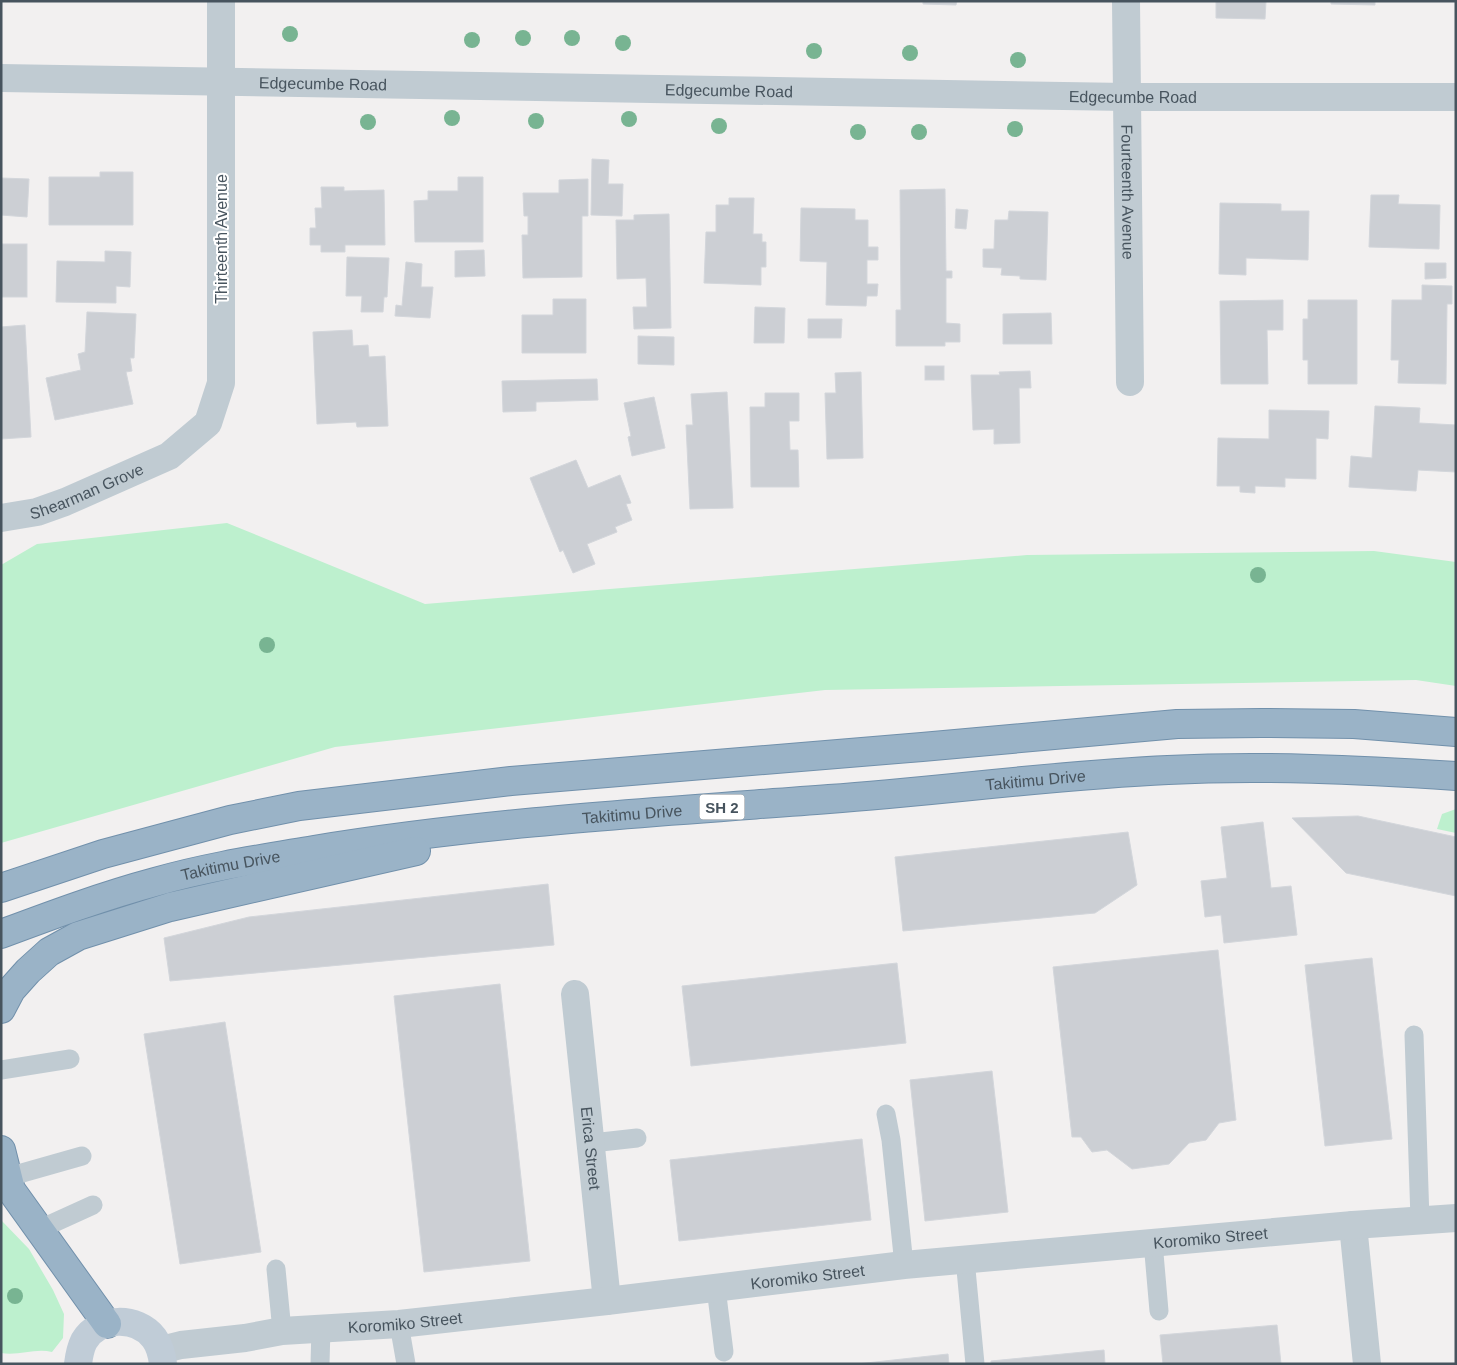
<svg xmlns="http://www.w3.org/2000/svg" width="1457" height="1365" font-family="Arial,sans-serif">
<rect width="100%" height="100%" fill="#f2f0f0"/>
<g fill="#bdf0ce">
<path d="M227,523L425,604L1027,555L1374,551L1456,562V686L1416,680L825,690L335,747L1,843V565L37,544Z"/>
<path d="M1456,809V833L1437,829L1442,814Z"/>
<path d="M1,1220L29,1249L53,1290L64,1314L63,1338L52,1352C35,1348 19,1356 1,1353Z"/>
</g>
<g fill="#cccfd4" stroke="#d3d6db">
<path d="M923,1H957L956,5L923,4Z"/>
<path d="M1216,1H1266L1265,19L1216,18Z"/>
<path d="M1331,1H1375V5L1331,4Z"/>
<path d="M592,159L609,160L608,184H623L622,216L591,215Z"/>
<path d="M100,172H133V225H49V177H100Z"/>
<path d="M458,177H483V242H415L414,201L428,200V191H458Z"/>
<path d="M1,178L29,179L27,217L1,215Z"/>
<path d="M588,179V216H582V277L523,278L522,235H528V216H524L523,193H559V180Z"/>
<path d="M321,187H344V191L384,190L385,245H345V252H321V245H310V228H316L315,208H322Z"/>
<path d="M945,189L946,271H952V278H946V323L960,324V342H945V346H896V310H901L900,190Z"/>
<path d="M1371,195H1399L1398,204L1440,205L1439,249L1369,247Z"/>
<path d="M729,198H754L753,234H762V242H766V267H761V285L704,283L706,232H716V205H729Z"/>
<path d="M1220,203L1281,204V211H1309L1308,260L1246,258V275L1219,274Z"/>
<path d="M801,208L855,209V220H868V247H878V260H867V284H878L877,296H867L866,306L826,305L827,262L800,261Z"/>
<path d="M956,209L968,210L966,229L955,228Z"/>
<path d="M1009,211L1048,212L1046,280L1020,279V276L1001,275L1002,268L983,267V249H994L995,220H1008Z"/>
<path d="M669,214L671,328L634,329L633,307H647L646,278L617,279L616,220H634V215Z"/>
<rect x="1" y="244" width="26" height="53"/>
<path d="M484,250L485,276L455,277V251Z"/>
<path d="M105,251L131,252L130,287L116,286V303L56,302L57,261L105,262Z"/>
<path d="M347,257L389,258L387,297H384L383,312H361L362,296H346Z"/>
<path d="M406,262L422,264L421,287H433L430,318L395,316L396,305L402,306Z"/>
<path d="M1425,263H1446V278L1425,279Z"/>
<path d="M1422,285L1452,286V304H1447L1446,384L1398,383L1399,360H1391L1392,300H1422Z"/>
<path d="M553,299H586V353H522V315H553Z"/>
<path d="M1283,300V330H1267L1268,384H1221L1220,301Z"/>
<path d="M1308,300H1357V384H1308V360H1303V319H1308Z"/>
<path d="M755,307L785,308L784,343H754Z"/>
<path d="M87,312L136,314L134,358H130L132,371L126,372L133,404L55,420L46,378L81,370L78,354L85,352Z"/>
<path d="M1051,313L1052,344H1003V314Z"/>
<path d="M808,319H842L841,338H808Z"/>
<path d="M25,325L31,437L1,439V327Z"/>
<path d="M352,330L353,346L368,345L369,357L385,356L388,426L357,427L356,422L317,424L313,332Z"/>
<path d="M638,336L674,337V365L638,364Z"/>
<rect x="925" y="366" width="19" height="14"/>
<path d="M1030,371L1031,388H1019L1020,443L994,444V429L973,430L971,375H1000L999,372Z"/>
<path d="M861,372L863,458L827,459L825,393H836L835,373Z"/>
<path d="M597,379L598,400L536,402V411L503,412L502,381Z"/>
<path d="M727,392L733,508L690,509L686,425H693L691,394Z"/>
<path d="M765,393H799V421H789L790,450H798L799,487H751L750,407H765Z"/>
<path d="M654,397L665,448L632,456L628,437L631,436L624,403Z"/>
<path d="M1375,406L1420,408L1419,423L1456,425V472L1418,470L1416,491L1349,487L1351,456L1372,458Z"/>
<path d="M1269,410L1329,411L1328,439L1316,438V479L1285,478V487L1255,486V493L1240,492V486H1217L1218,438L1269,439Z"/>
<path d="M576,460L588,488L620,475L631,503L626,504L632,520L615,527L617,532L587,544L595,564L573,573L563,550L560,552L530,478Z"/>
<path d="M1358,816L1456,837V896L1346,873L1292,818Z"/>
<path d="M1263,822L1271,888L1291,886L1297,935L1224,943L1221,915L1205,917L1201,881L1227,878L1221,827Z"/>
<path d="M1128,832L1137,885L1095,913L903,931L895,857Z"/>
<path d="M548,884L554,945L170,981L164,938L249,917Z"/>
<path d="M1218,950L1236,1120L1219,1123L1206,1140L1189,1143L1169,1164L1132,1169L1107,1150L1092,1152L1081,1137H1072L1053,967Z"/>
<path d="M1372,958L1392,1139L1325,1146L1305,965Z"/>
<path d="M897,963L906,1043L691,1066L682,986Z"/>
<path d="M500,984L530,1261L424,1272L394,996Z"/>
<path d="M225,1022L261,1252L180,1264L144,1034Z"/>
<path d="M992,1071L1008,1212L925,1221L910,1080Z"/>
<path d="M862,1139L871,1220L679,1241L670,1160Z"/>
<path d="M1277,1325L1281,1364H1163L1160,1335Z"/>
<path d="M1104,1350L1105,1364H991V1361Z"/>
<path d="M948,1354L949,1364H857Z"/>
</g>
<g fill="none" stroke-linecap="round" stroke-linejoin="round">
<g stroke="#7190ab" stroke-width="30">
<g id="trunk">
<path d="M1,888L103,854L230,820L299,806L511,781L922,747L1177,724L1261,723L1354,724L1456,732"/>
<path id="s6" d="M1,934C52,915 103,896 155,882C207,867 261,859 314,850C485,822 657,812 829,799C942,791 1054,775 1168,770C1264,765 1360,770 1456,776"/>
<path d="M1,1009L11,990L28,971L49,952L78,936L170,907L416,851"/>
<path d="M1,1150L11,1190L107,1324"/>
</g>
</g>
<g stroke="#c0cbd2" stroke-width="19">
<path d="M1414,1035L1420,1220"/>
<path d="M1,1070L70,1059"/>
<path d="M886,1114L891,1140L904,1265"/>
<path d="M592,1143L637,1138"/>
<path d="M8,1177L82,1156"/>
<path d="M38,1230L93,1205"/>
<path d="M1153,1242L1159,1311"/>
<path d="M965,1259L975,1364"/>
<path d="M276,1269L282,1331"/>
<path d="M716,1288L724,1352"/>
<path d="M399,1324L406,1364"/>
<path d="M320,1364L321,1328"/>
</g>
<g stroke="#c0cbd2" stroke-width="28">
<path id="s1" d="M1126,1L1130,382"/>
<path id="s2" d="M1,78L1127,97H1456"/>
<path id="s3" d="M1,518L37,512L65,502L169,456L208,423L221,383V1"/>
<path id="s4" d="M575,994L607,1301"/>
<path d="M1353,1225L1367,1364"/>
<path id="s5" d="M161,1350L181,1345L245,1338L282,1331L399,1324L607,1301L904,1265L1353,1225L1456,1218"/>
</g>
<path stroke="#c0ccd7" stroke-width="28" d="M78,1364C79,1356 80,1349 84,1341C99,1316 137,1316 154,1338C160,1346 162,1355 163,1364"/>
<use href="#trunk" stroke="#9ab3c7" stroke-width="28"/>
</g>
<g fill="#78b492">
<circle cx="290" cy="34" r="8"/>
<circle cx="523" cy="38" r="8"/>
<circle cx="572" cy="38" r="8"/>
<circle cx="472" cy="40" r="8"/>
<circle cx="623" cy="43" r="8"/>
<circle cx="814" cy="51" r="8"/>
<circle cx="910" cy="53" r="8"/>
<circle cx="1018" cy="60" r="8"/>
<circle cx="452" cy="118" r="8"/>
<circle cx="629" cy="119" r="8"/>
<circle cx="536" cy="121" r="8"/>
<circle cx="368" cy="122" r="8"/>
<circle cx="719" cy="126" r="8"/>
<circle cx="1015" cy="129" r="8"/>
<circle cx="858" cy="132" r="8"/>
<circle cx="919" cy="132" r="8"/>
<circle cx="1258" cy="575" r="8"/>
<circle cx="267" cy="645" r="8"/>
<circle cx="15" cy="1296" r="8"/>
</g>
<g text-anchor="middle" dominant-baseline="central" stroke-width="4" stroke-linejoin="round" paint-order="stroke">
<rect fill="#fff" stroke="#7e878e" stroke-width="1" x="699.5" y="794.5" width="45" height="25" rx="4"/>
<g font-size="15" font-weight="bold" fill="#47545e">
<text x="722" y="807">SH 2</text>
</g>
<g font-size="16" fill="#47545e" stroke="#fff">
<text stroke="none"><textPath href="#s2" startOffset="322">Edgecumbe Road</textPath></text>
<text stroke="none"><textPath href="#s2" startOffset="728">Edgecumbe Road</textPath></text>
<text stroke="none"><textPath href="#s2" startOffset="1132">Edgecumbe Road</textPath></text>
<text stroke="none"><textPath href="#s1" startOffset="191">Fourteenth Avenue</textPath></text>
<text transform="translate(221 239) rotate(-90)">Thirteenth Avenue</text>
<text stroke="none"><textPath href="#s3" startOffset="90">Shearman Grove</textPath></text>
<text stroke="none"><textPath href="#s6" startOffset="1050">Takitimu Drive</textPath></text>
<text stroke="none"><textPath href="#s6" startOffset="645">Takitimu Drive</textPath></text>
<text stroke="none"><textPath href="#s6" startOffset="240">Takitimu Drive</textPath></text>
<text stroke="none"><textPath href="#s4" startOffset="155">Erica Street</textPath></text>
<text stroke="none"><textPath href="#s5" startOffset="1056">Koromiko Street</textPath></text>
<text stroke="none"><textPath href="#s5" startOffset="651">Koromiko Street</textPath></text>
<text stroke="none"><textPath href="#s5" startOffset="246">Koromiko Street</textPath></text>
</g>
</g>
<rect width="1457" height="1365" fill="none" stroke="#47545e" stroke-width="5"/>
</svg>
